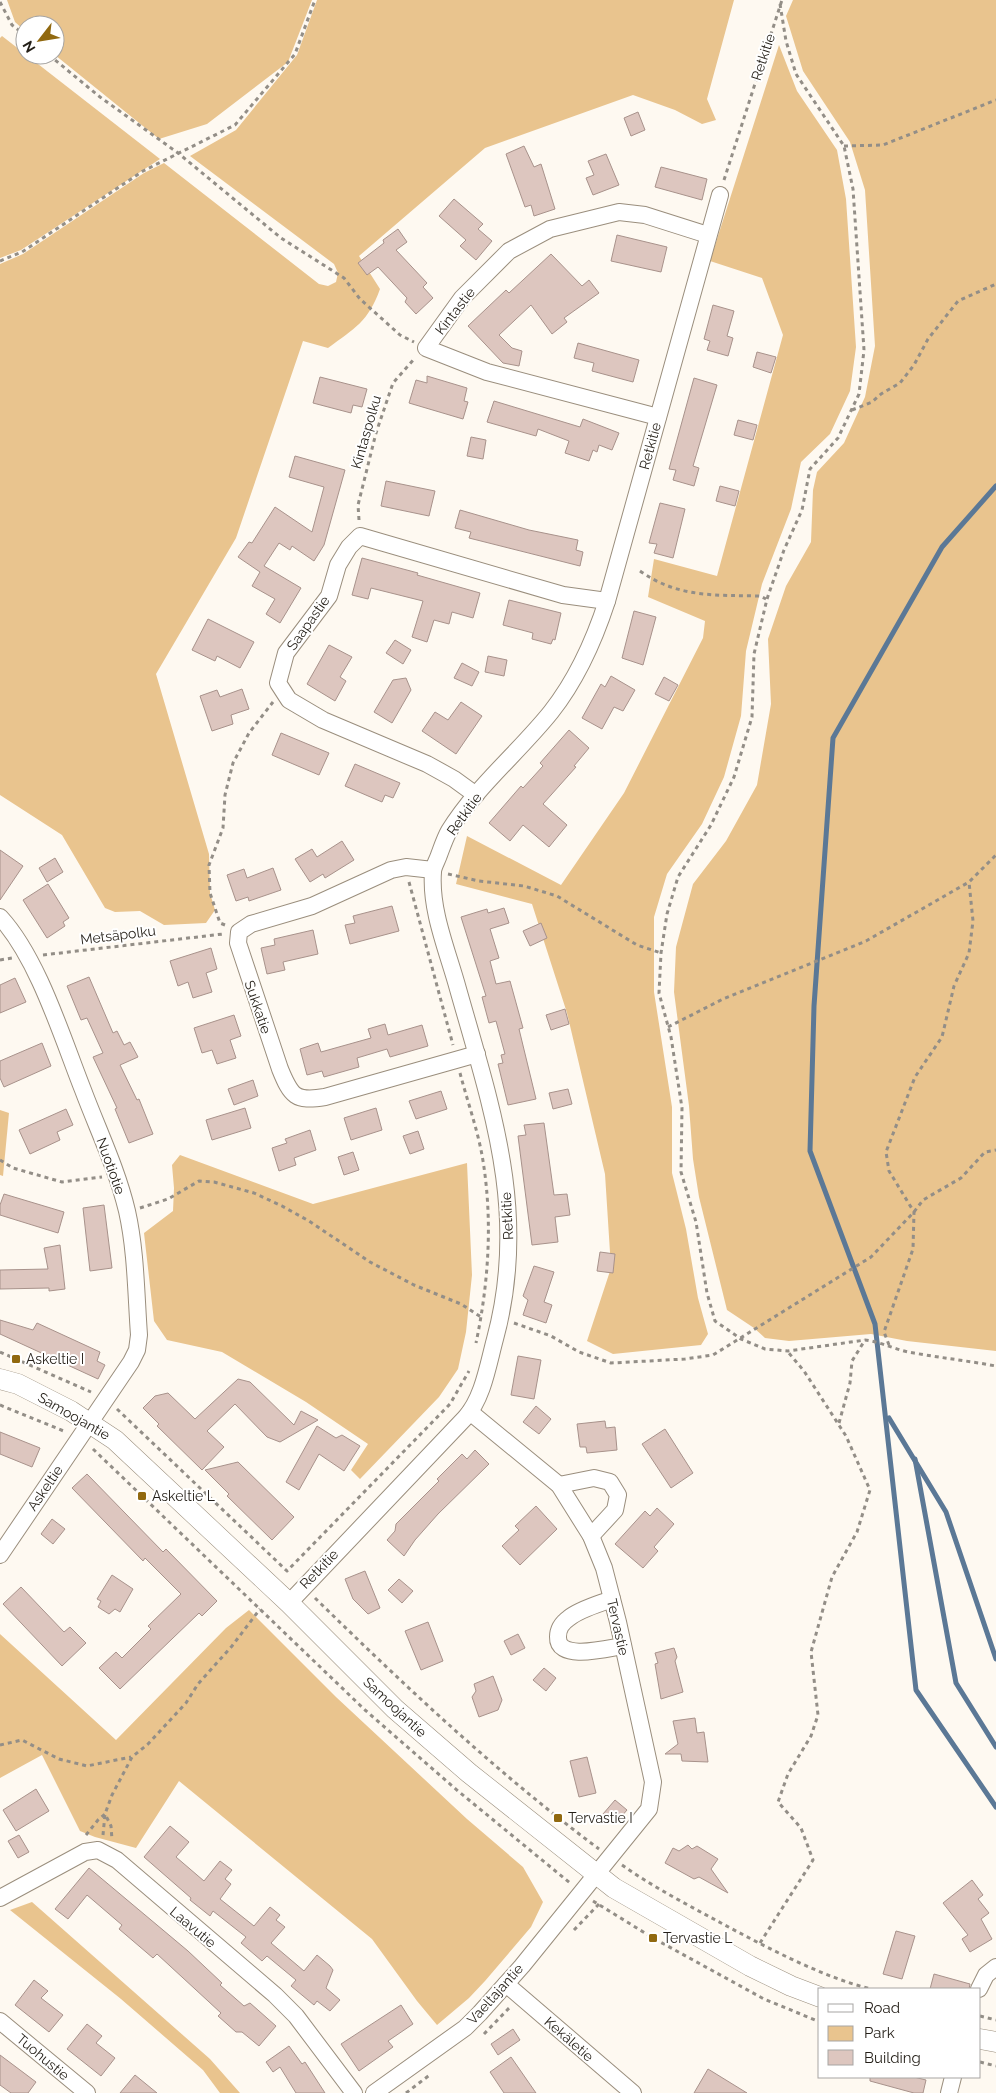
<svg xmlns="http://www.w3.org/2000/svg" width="996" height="2093" font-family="Raleway,sans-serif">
<rect width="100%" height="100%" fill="#fef9f1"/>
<g fill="#e9c48e">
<path d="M7,0H312L288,62L207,124L159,139L55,55V25H25V31L15,22Z"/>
<path d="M317,0H734L707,99L716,120L702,124L675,110L633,95L485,148L359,256L380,289C368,322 355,328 328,348L303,341L236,538L156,674L209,854L210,893L215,910L206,923L164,925L140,911L115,912L105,908L62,835L0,795V264L23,254L144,173L164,163L319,284L328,286L336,282L338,273L334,264L190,156L236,130L297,55Z"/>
<path d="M793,0H996V1351L907,1341L871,1334L789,1341L765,1338L754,1328L727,1310L699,1197L693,1159L689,1106L674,992L676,947L693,884L726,841L757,785L771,704L768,639L786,586L811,542L813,490L817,472L844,443L865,397L875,346L865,190L850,142L803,71L786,16Z"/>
<path d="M2,36L160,159L21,250L0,258V38Z"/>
<path d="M779,45L797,91L837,150L846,199L856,347L850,391L830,434L801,462L791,509L762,584L746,651L741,716L724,777L702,824L667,874L654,917V992L672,1107V1173L686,1229L698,1298L708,1334L701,1345L613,1354L587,1341L611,1268L605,1174L567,1013L532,904L456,884L467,836L561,885L624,793L703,638L705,621L648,597L654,559L717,576L783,335L762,278L710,261Z"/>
<path d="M0,1110L9,1113L3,1176L0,1175Z"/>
<path d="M180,1155L313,1204L467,1163L472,1275L466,1332L458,1369L439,1397L360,1479L351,1470L368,1444L306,1402L222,1352L167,1340L154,1321L144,1233L173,1211L174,1188L172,1165Z"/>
<path d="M249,1610L336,1697L467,1819L523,1867L543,1902L531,1927L485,1981L469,1998L437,2025L417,2001L372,1939L179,1781L136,1848L95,1837L80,1831L42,1755L0,1778V1634L116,1740L226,1628Z"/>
<path d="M32,1902L210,2059L240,2093H220L203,2070L121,1999L10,1910Z"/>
</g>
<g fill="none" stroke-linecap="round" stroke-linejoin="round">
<g stroke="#5b7896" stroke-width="5">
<path d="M996,486L942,547L833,738L814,1006L810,1151L875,1324L916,1690L996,1807"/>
<path d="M889,1418L946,1512L996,1659"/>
<path d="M915,1459L956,1683L996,1747"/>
</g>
</g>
<g fill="#ddc6bf" stroke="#a8928b">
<path d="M638,112L645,130L631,136L624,118Z"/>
<path d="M524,146L534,167L541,164L555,209L534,216L531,205L525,207L506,154Z"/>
<path d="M606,154L619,185L593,195L586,178L594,175L588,161Z"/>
<path d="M661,167L707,179L702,200L655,187Z"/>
<path d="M454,199L483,224L478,229L492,241L476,260L460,246L466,240L439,216Z"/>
<path d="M398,229L407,242L396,250L427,283L423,287L433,298L416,314L405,302L407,298L378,267L367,275L358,263L384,243L383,240Z"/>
<path d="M617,235L667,247L661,272L611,261Z"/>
<path d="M551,254L582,286L589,280L599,293L564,318L567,322L552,334L531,305L499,335L512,348L522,351L519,366L503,363L468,326L506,290L509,293Z"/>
<path d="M713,305L734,311L727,336L733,338L728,356L707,350L710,341L704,339Z"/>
<path d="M578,343L639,360L633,382L592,371L594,363L574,358Z"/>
<path d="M757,352L776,357L771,373L753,367Z"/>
<path d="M427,376L467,388L464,401L468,402L463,419L409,403L416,380L427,383Z"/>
<path d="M320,377L367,389L362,407L353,405L351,413L313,403Z"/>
<path d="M694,378L717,385L693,466L699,468L694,486L673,480L676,470L669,469Z"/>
<path d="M494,401L580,427L583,419L619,433L612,450L599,445L597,452L593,450L589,461L565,453L569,441L538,429L536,436L487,422Z"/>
<path d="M738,420L757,425L753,440L734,435Z"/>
<path d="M471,437L486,440L483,459L467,456Z"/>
<path d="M295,456L345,470L324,545L314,561L292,546L290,550L279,543L264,566L301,588L280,623L266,614L275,599L252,586L260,572L238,557L249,542L252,543L275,507L312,532L324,487L289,477Z"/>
<path d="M386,481L435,491L429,516L381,506Z"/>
<path d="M720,486L739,491L735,506L716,501Z"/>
<path d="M660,503L685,509L673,558L654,553L657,544L649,543Z"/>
<path d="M460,510L529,530L578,540L576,550L583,552L580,566L469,538L471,532L455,528Z"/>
<path d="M362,558L418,573L417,575L480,593L473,618L452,612L449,624L434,620L427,642L412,637L423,601L371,588L368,599L352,595Z"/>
<path d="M509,600L561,613L555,640L553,639L551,644L532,639L533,633L503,625Z"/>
<path d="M634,611L656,617L643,665L622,658Z"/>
<path d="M208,619L254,642L240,668L217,656L215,661L192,650Z"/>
<path d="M395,640L411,650L403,664L386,653Z"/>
<path d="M329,645L352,657L340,677L346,681L335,701L307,684Z"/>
<path d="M488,656L507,660L504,676L485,672Z"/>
<path d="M462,663L479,672L472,686L454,678Z"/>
<path d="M611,676L635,690L623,711L614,707L602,729L582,718L601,684L605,687Z"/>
<path d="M664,677L678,685L669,701L655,694Z"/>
<path d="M406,678L411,690L392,723L374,712L393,680Z"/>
<path d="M242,689L249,709L231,715L233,724L212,731L200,696L217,690L220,697Z"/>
<path d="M461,702L482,716L456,754L422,731L435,712L448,720Z"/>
<path d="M569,730L589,748L574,766L576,767L543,804L567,825L549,847L523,825L510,841L489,823L521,786L523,788L543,766L540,763Z"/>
<path d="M281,733L329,753L319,775L272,755Z"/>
<path d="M355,764L400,783L393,798L385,795L382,802L345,786Z"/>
<path d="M342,841L354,860L325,878L323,874L310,882L295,859L312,849L317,857Z"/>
<path d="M0,850L23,866L0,900Z"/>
<path d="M55,858L63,872L47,882L39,868Z"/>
<path d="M273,868L281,890L249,901L248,897L236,901L227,875L244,869L247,878Z"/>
<path d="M48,884L69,918L63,922L65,926L47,938L23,900Z"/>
<path d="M392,906L399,931L350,944L345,925L355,923L353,916Z"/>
<path d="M504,908L509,923L490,929L499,958L490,961L496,984L510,981L523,1028L519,1029L536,1099L508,1105L498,1064L503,1063L501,1055L505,1054L496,1021L489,1023L482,997L486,996L461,917L487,909L488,913Z"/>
<path d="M541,923L547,938L530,946L523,931Z"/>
<path d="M313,930L318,954L283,962L285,970L267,974L261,948L275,945L274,939Z"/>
<path d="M211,948L217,969L206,973L212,992L193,998L188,982L178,986L170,961Z"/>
<path d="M89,977L113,1033L117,1031L124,1045L130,1042L138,1057L120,1065L137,1100L139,1099L153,1134L129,1143L115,1109L117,1108L93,1057L103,1053L87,1018L81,1020L67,986Z"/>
<path d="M15,978L26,1002L0,1013V985Z"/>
<path d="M565,1009L569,1024L551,1030L546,1015Z"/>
<path d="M234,1015L241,1036L230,1040L236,1058L217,1064L212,1050L202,1053L194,1028Z"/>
<path d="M385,1024L388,1035L422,1025L428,1046L390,1057L387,1049L357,1058L359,1067L324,1077L322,1071L307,1075L300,1049L318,1043L321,1052L371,1038L368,1029Z"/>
<path d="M42,1043L51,1066L4,1087L0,1078V1061Z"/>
<path d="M253,1080L258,1096L234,1105L228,1089Z"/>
<path d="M568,1089L572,1104L553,1109L549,1093Z"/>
<path d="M441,1091L447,1109L416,1119L409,1101Z"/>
<path d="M245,1108L251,1128L212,1140L206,1120Z"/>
<path d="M376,1108L382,1130L351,1140L344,1118Z"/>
<path d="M66,1109L73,1125L57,1132L60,1140L30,1154L19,1130Z"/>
<path d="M544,1123L554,1195L567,1194L570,1215L555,1217L558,1242L532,1245L518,1136L526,1135L524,1125Z"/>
<path d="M310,1130L316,1150L294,1158L296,1165L279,1171L272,1148L287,1143L285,1139Z"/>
<path d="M418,1131L424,1149L410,1154L403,1136Z"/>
<path d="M353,1152L359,1170L344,1175L338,1157Z"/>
<path d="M4,1194L64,1212L58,1233L0,1215V1205Z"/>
<path d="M104,1205L112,1268L90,1271L83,1208Z"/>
<path d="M60,1245L65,1289L49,1291V1288L0,1289V1270L48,1269L44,1248Z"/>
<path d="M600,1252L615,1254L613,1273L597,1271Z"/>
<path d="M534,1266L554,1272L544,1302L552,1305L546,1323L523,1315L528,1300L523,1296Z"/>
<path d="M0,1320L33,1330L37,1323L100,1352L97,1361L105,1365L98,1379L0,1334Z"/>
<path d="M518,1356L541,1360L534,1399L511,1395Z"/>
<path d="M238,1379L250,1382L294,1425L301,1411L318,1420L280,1442L267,1437L235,1404L207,1431L224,1447L202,1470L157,1426L159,1424L143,1408L155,1396L168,1393L195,1419Z"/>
<path d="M536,1406L551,1419L539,1434L523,1422Z"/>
<path d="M605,1421L606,1428L615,1427L617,1450L587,1453L586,1447H580L577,1424Z"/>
<path d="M317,1426L336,1438L342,1435L360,1446L344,1471L319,1454L299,1490L286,1482Z"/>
<path d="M665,1429L693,1473L671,1488L642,1444Z"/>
<path d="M0,1432L40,1448L32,1467L0,1454Z"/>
<path d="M475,1450L489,1464L438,1514L415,1540L404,1556L387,1540L395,1531L396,1524L439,1481L437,1479L462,1454L467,1459Z"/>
<path d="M238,1462L294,1517L272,1540L227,1496L229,1494L205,1470Z"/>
<path d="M87,1474L163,1552L166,1549L217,1601L202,1616L199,1613L120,1689L99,1668L116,1652L122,1658L151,1629L148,1626L181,1594L145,1558L143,1561L72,1488Z"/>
<path d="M536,1506L557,1529L520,1565L502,1546L519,1530L515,1526Z"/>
<path d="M657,1508L674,1524L654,1547L658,1551L643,1568L615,1544L645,1511L650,1516Z"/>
<path d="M52,1519L65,1529L53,1544L41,1534Z"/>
<path d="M365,1571L380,1608L368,1614L353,1599L345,1579Z"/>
<path d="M112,1575L133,1589L120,1612L115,1609L109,1614L98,1607L101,1601L97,1599Z"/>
<path d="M399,1579L413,1591L402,1603L388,1590Z"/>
<path d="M21,1587L64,1632L70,1627L86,1643L62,1666L3,1604Z"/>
<path d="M428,1622L443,1661L421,1670L405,1631Z"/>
<path d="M518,1634L525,1648L511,1655L504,1641Z"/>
<path d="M674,1648L677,1657L675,1661L683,1692L661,1699L655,1664L658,1663L655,1653Z"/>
<path d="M544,1668L556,1678L546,1691L533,1680Z"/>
<path d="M493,1676L502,1700L498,1710L479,1717L472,1697L476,1691L474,1684Z"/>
<path d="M695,1718L697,1733L704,1732L708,1762L682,1761L681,1754H665L678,1744L673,1721Z"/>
<path d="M587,1757L596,1793L579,1797L570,1761Z"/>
<path d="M36,1789L49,1811L16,1831L3,1810Z"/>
<path d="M615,1800L627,1810L615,1824L603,1814Z"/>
<path d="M170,1826L189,1842L176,1857L204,1881L220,1861L232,1870L225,1879L231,1884L220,1899L254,1926L270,1907L280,1915L276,1920L285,1927L271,1943L304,1971L317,1955L330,1966L333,1970L326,1988L340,2000L330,2011L317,2001L314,2005L291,1986L296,1980L267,1956L262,1961L241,1943L246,1937L213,1911L210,1916L190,1900L191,1898L144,1857Z"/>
<path d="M19,1835L29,1852L18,1858L8,1841Z"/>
<path d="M688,1845L692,1849L697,1846L718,1859L711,1869L728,1893L699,1877L694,1879L665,1863L673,1848L679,1851Z"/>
<path d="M89,1868L188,1951L222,1983L220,1985L244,2006L250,2003L276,2026L259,2046L242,2032H236L218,2016L221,2013L157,1954L153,1958L119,1929L122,1925L87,1895L68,1919L55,1909Z"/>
<path d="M972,1880L983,1895L978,1899L989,1913L981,1919L992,1939L970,1952L962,1939L968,1935L943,1903Z"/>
<path d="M896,1931L915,1936L902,1979L883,1974Z"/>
<path d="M934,1974L970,1984L969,1989H930Z"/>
<path d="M34,1980L48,1991L41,1998L63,2015L49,2032L15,2005Z"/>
<path d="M401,2005L413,2024L388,2041L393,2047L359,2071L341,2044Z"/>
<path d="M87,2024L102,2036L96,2043L115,2058L101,2076L67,2049Z"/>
<path d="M513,2029L520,2040L498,2055L491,2044Z"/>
<path d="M289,2046L302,2064L305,2062L325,2093H296L280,2067L273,2072L266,2062Z"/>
<path d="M0,2055L36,2082L28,2093H11L0,2085Z"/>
<path d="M511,2057L536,2093H504L490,2072Z"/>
<path d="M708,2069L747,2093H694Z"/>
<path d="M135,2075L157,2093H120Z"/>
<path d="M870,2077H914L926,2080L923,2093H914L870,2081Z"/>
</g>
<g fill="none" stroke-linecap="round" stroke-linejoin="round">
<g stroke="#9a8e7d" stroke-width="18">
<g id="minor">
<path d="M658,417L487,372L426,348L462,298L509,251L550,229L619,212L645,215L708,235"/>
<path d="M476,795L454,779L427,764L323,720L289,700L278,683L286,653L329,596L338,565L349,547L360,536L563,595L607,601"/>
<path d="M433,870L406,867L391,870L312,906L251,924L239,932L238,943L280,1069C291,1096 295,1102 325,1097L477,1054"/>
<path d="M0,917C38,958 62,1037 83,1090C98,1130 117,1169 127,1211C136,1251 136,1294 139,1335L137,1350L131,1362L0,1555"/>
<path d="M559,1485L594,1478L610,1482L618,1495L615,1510L591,1536"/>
<path d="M612,1599C599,1604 580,1609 569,1618C562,1623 558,1628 558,1637C557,1662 609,1648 623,1646"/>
<path d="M289,1603L465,1418C483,1398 488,1365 495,1339C529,1214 492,1109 458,989C448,952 430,911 433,872C433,867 437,861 439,855C442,847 445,838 449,831C476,787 519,752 551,712C577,679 594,641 607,601L720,195"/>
<path d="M0,1898L85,1852L98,1850L117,1860L275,1995L296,2016L354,2093"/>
<path d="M506,1984L633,2093"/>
<path d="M979,1989L986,1975L996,1967"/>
<path d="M0,2021L87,2093"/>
<path d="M374,2093L465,2028L480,2013L522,1966L649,1809L653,1782L618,1622L604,1568L591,1536L559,1485L470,1412"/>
<path d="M949,2093L953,2077"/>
</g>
</g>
<g stroke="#9a8e7d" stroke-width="21">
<g id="tertiary">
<path d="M0,1379L18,1384L71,1411L115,1440L289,1603L395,1709L469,1773L614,1888L750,1966L791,1986L820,1997"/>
<path d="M980,2039L996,2042"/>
</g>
</g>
<g stroke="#938e87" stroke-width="3" stroke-dasharray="4 4" stroke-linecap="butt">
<path d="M0,2L12,25L25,35"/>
<path d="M780,4L786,41L796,74L844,146L853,189L864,350L859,394L838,438L810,469L802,510L784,550L767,599L754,654L752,717L734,777L711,825L678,877L667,914L661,953L659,993L671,1037L682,1108L681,1172L696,1222L707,1293L715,1321L741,1339L765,1349L788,1351L865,1340C882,1342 898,1351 914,1353C942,1358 969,1361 996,1366"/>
<path d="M49,55L100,97L178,153L281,238L344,278L360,299L400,335L414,342"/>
<path d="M844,146L883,145L996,100"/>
<path d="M724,180L782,0"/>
<path d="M0,261L22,252L143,171L235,125L295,54L315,0"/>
<path d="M852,410L872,402L881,394L900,383L914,365L928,339L958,301L996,284"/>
<path d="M359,520L358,505L376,433L393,383L415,358"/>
<path d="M640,571C678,598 716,595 760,596L766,599"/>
<path d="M448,874L479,881L524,886L557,896L637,945L661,953"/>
<path d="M409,882L453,1045"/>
<path d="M225,925L220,923L210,893L209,865L223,828L225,795L233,763L249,733L273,702"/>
<path d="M43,955L223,934"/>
<path d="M0,960L12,958"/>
<path d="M668,1027L723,999L866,941L969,882L996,855"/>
<path d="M460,1073C467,1100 477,1128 482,1155C493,1217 489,1281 476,1343"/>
<path d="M0,1160L13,1168L62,1182L102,1177"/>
<path d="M140,1208L168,1199L199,1181L214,1182L254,1193L282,1206L309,1221L370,1262L414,1285L461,1304L481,1317"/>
<path d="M514,1323L551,1336L579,1352L611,1363L685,1359L713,1355L871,1257L914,1212L923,1200L961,1178L985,1152L996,1150"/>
<path d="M889,1345L884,1332L913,1249L914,1212L889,1171L886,1152L915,1077L942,1037L954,986L969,953L973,921L969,882"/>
<path d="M0,1352L91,1392"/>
<path d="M0,1405L66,1432"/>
<path d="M117,1409L287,1571L450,1404L469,1371"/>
<path d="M839,1423L850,1383L852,1361L865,1340"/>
<path d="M93,1449L365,1710L458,1791L570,1883"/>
<path d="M315,1598C405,1686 497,1773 599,1849"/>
<path d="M0,1745L22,1740L59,1759L87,1766L131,1757"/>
<path d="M86,1835L98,1820L105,1814L111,1826L112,1840"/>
<path d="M103,1835L105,1814L112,1795L132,1757L148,1744L186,1703L198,1684L232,1646L260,1609"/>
<path d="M622,1865C653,1887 688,1905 721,1923C766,1947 822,1977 871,1989"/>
<path d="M593,1901L653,1938L764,1999L820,2022"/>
<path d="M574,1930L599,1904"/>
<path d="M760,1943L813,1860L801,1828L778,1802L788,1774L811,1736L818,1715L811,1652L832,1577L857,1532L870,1490L846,1436L804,1371L788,1352"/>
<path d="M980,2016L996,2020"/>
<path d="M484,2034L511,2006"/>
<path d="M980,2062L996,2066"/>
<path d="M406,2093L431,2074"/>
</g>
<use href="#minor" stroke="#fff" stroke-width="16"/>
<use href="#tertiary" stroke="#fff" stroke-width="20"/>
</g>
<g fill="#916910" stroke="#fff" stroke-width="2">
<rect x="11" y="1354" width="10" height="10" rx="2.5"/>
<rect x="137" y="1491" width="10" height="10" rx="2.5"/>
<rect x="553" y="1813" width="10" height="10" rx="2.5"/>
<rect x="648" y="1933" width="10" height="10" rx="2.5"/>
</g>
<g text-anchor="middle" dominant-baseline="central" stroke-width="4" stroke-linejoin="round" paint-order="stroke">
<g font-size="14" fill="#241f18" stroke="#fff">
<text transform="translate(763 57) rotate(-72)">Retkitie</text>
<text transform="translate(455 311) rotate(-52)">Kintastie</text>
<text transform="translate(366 432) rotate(-74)">Kintaspolku</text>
<text transform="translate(650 446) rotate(-75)">Retkitie</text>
<text transform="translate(308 623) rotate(-55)">Saapastie</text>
<text transform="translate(464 814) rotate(-54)">Retkitie</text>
<text transform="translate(118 935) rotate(-7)">Metsäpolku</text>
<text transform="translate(258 1007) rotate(71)">Sukkatie</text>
<text transform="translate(111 1166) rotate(70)">Nuotiotie</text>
<text transform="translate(507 1216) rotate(-93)">Retkitie</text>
<text transform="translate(74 1416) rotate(30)">Samoojantie</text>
<text transform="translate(45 1488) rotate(-56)">Askeltie</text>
<text transform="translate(319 1569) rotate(-46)">Retkitie</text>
<text transform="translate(618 1627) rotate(77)">Tervastie</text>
<text transform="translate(395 1707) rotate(43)">Samoojantie</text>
<text transform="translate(193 1927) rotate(40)">Laavutie</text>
<text transform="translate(495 1994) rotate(-48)">Vaeltajantie</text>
<text transform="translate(569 2039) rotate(41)">Kekäletie</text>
<text transform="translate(43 2057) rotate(40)">Tuohustie</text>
</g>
<g font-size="14" fill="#241f18" stroke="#fff" text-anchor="start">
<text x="26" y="1359">Askeltie I</text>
<text x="152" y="1496">Askeltie L</text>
<text x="568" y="1818">Tervastie I</text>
<text x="663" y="1938">Tervastie L</text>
</g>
</g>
<rect x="818" y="1988" width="162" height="90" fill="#ffffff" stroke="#a7a5a3"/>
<rect x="828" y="2004" width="25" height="8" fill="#ffffff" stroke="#a7a5a3"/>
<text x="864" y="2013" font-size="15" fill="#241f18">Road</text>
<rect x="828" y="2026" width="25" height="15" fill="#e9c48e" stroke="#a7a5a3"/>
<text x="864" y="2038" font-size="15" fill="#241f18">Park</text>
<rect x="828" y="2050" width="25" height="15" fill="#ddc6bf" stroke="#a7a5a3"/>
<text x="864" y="2063" font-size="15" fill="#241f18">Building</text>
<g transform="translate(40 40) rotate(239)"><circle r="24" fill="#ffffff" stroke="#a7a5a3"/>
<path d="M0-4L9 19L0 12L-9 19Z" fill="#916910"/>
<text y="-8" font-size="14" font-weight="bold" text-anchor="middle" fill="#241f18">N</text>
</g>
</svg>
